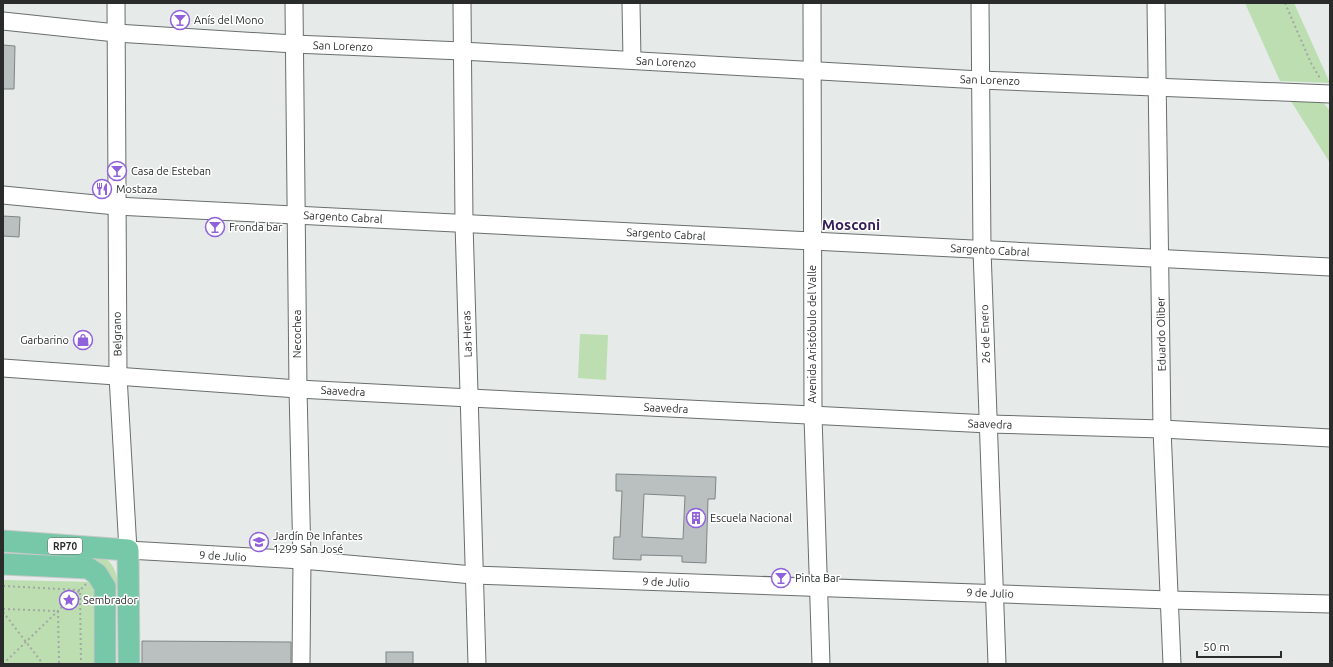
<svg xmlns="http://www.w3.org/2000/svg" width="1333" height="667" font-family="Ubuntu,sans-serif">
<rect width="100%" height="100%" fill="#e6ebea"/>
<g fill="#bcdeb0">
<path d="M1245,3H1294L1330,83L1280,81Z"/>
<path d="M1289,98L1320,99L1330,111V163Z"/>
<path d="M580,334L608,335L606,380L578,378Z"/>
<path d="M79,554C85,554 95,553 101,556C115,562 118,577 118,590L84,562Z"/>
<path d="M3,580L94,582V664H3Z"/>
</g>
<g fill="#bac0c0" stroke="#7f8585" fill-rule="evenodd">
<path d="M3,45L15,46L14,89H3Z"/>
<path d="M3,216L20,217L19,237L3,236Z"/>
<path d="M616,474L716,477L715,499H708L706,563L682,562V556L641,555V560L613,559L614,537H620L622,491H616ZM644,494L685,496L683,539L642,537Z"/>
<path d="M142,641L291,642V664H142Z"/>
<rect x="386" y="652" width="27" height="12"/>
</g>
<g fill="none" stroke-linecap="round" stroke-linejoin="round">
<g stroke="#696e6d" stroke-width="19">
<g id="minor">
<path d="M116,3L118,376L128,550L302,560L473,575L1169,600L1330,604"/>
<path d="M294,3L298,389L302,560L301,664"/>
<path d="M462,3L464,223L477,664"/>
<path d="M631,3L632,60"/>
<path d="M812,3L813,416L821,664"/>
<path d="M980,3L982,250L997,664"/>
<path d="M1156,3L1162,429L1172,664"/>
<path d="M3,21L116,33L294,44L462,51L980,80L1330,94"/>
<path d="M3,195L116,206L1330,267"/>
<path d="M3,368L298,389L470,398L989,424L1162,429L1330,438"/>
</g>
</g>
<g stroke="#c8c8c8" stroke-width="23">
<g id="major">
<path d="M3,541L128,550L129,664"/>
<path d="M3,564L88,568L97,574L105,587V664"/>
</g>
</g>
<g stroke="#a3a7a6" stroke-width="2" stroke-dasharray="2 3" stroke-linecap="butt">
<path d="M1285,3L1311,63L1321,80"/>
<path d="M3,586L80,590L81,664"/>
<circle cx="68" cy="601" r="8"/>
<path d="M74,596L86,584"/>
<path d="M3,609L58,611L59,664"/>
<path d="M3,612L43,664"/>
<path d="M3,664L63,606"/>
</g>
<use href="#minor" stroke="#fff" stroke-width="17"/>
<use href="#major" stroke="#76c8a8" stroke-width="21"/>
</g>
<defs>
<g id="bar-ring" transform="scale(1)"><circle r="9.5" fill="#fff" stroke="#8f61db" stroke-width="1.5"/><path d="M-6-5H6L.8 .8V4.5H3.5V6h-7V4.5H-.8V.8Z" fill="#8f61db"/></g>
<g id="restaurant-ring" transform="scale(1)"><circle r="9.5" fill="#fff" stroke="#8f61db" stroke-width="1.5"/><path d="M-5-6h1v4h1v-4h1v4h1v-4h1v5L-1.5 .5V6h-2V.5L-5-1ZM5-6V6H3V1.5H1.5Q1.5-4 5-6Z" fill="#8f61db"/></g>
<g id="shop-ring" transform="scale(1)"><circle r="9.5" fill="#fff" stroke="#8f61db" stroke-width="1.5"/><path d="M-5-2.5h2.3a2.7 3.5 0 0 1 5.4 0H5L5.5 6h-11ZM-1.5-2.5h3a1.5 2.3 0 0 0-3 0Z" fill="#8f61db"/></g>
<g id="building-ring" transform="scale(1)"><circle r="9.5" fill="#fff" stroke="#8f61db" stroke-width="1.5"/><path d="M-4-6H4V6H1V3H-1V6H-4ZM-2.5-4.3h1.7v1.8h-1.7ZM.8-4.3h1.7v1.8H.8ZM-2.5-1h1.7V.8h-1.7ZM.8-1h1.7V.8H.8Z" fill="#8f61db"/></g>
<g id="school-ring" transform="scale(1)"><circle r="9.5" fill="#fff" stroke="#8f61db" stroke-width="1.5"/><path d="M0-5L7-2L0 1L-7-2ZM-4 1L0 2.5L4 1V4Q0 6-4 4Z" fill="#8f61db"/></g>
<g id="sight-ring" transform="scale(1)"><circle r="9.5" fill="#fff" stroke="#8f61db" stroke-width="1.5"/><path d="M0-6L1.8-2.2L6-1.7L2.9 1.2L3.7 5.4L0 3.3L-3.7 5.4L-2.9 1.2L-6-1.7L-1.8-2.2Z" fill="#8f61db"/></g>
</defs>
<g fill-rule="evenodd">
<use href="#bar-ring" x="180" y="20"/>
<use href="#bar-ring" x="117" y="171"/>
<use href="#restaurant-ring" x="102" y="189"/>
<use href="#bar-ring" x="215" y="227"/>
<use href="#shop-ring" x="83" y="340"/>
<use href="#building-ring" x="696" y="518"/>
<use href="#school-ring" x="259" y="542"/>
<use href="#bar-ring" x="781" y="578"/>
<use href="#sight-ring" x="69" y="600"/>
</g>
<g text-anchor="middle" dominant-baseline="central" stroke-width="3" stroke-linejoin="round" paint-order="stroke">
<rect fill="#fff" stroke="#6a6b6b" stroke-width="1" x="48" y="538" width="34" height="16" rx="3"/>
<g font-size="10" font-weight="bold" fill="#2a2c2c">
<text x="65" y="546">RP70</text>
</g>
<g font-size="11" fill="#2a2c2c" stroke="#fff" text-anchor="start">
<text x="194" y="20">Anís del Mono</text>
<text x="131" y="171">Casa de Esteban</text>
<text x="116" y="189">Mostaza</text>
<text x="229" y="227">Fronda bar</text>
<text x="69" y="340" text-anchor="end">Garbarino</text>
<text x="710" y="518">Escuela Nacional</text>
<text x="273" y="536">Jardín De Infantes<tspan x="273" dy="13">1299 San José</tspan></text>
<text x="795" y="578">Pinta Bar</text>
<text x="83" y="600">Sembrador</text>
</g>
<g font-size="11" fill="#2a2c2c" stroke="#fff">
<text transform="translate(343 46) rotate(2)">San Lorenzo</text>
<text transform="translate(666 62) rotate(3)">San Lorenzo</text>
<text transform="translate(990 80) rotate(2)">San Lorenzo</text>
<text transform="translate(343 217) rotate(3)">Sargento Cabral</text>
<text transform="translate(666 234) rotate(3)">Sargento Cabral</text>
<text transform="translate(990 250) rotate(3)">Sargento Cabral</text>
<text transform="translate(117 334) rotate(-91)">Belgrano</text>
<text transform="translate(297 334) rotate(-90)">Necochea</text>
<text transform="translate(467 334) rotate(-92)">Las Heras</text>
<text transform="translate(812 334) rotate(-90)">Avenida Aristóbulo del Valle</text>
<text transform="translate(985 334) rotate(-92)">26 de Enero</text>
<text transform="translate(1161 334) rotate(-91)">Eduardo Oliber</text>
<text transform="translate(343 391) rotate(3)">Saavedra</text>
<text transform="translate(666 408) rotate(3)">Saavedra</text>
<text transform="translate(990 424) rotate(2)">Saavedra</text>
<text transform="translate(223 556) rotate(3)">9 de Julio</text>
<text transform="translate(666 582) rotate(2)">9 de Julio</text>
<text transform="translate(990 593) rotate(2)">9 de Julio</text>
</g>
<g font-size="15" font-weight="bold" fill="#37205a" stroke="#fff">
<text x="851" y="224">Mosconi</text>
</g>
</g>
<rect width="1333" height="667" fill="none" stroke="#2a2c2c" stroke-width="8"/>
<path d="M1197 651v6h84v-6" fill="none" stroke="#2a2c2c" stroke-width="2"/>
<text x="1203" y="651" font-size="12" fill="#2a2c2c" stroke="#ffffff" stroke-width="3" paint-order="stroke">50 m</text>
</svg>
